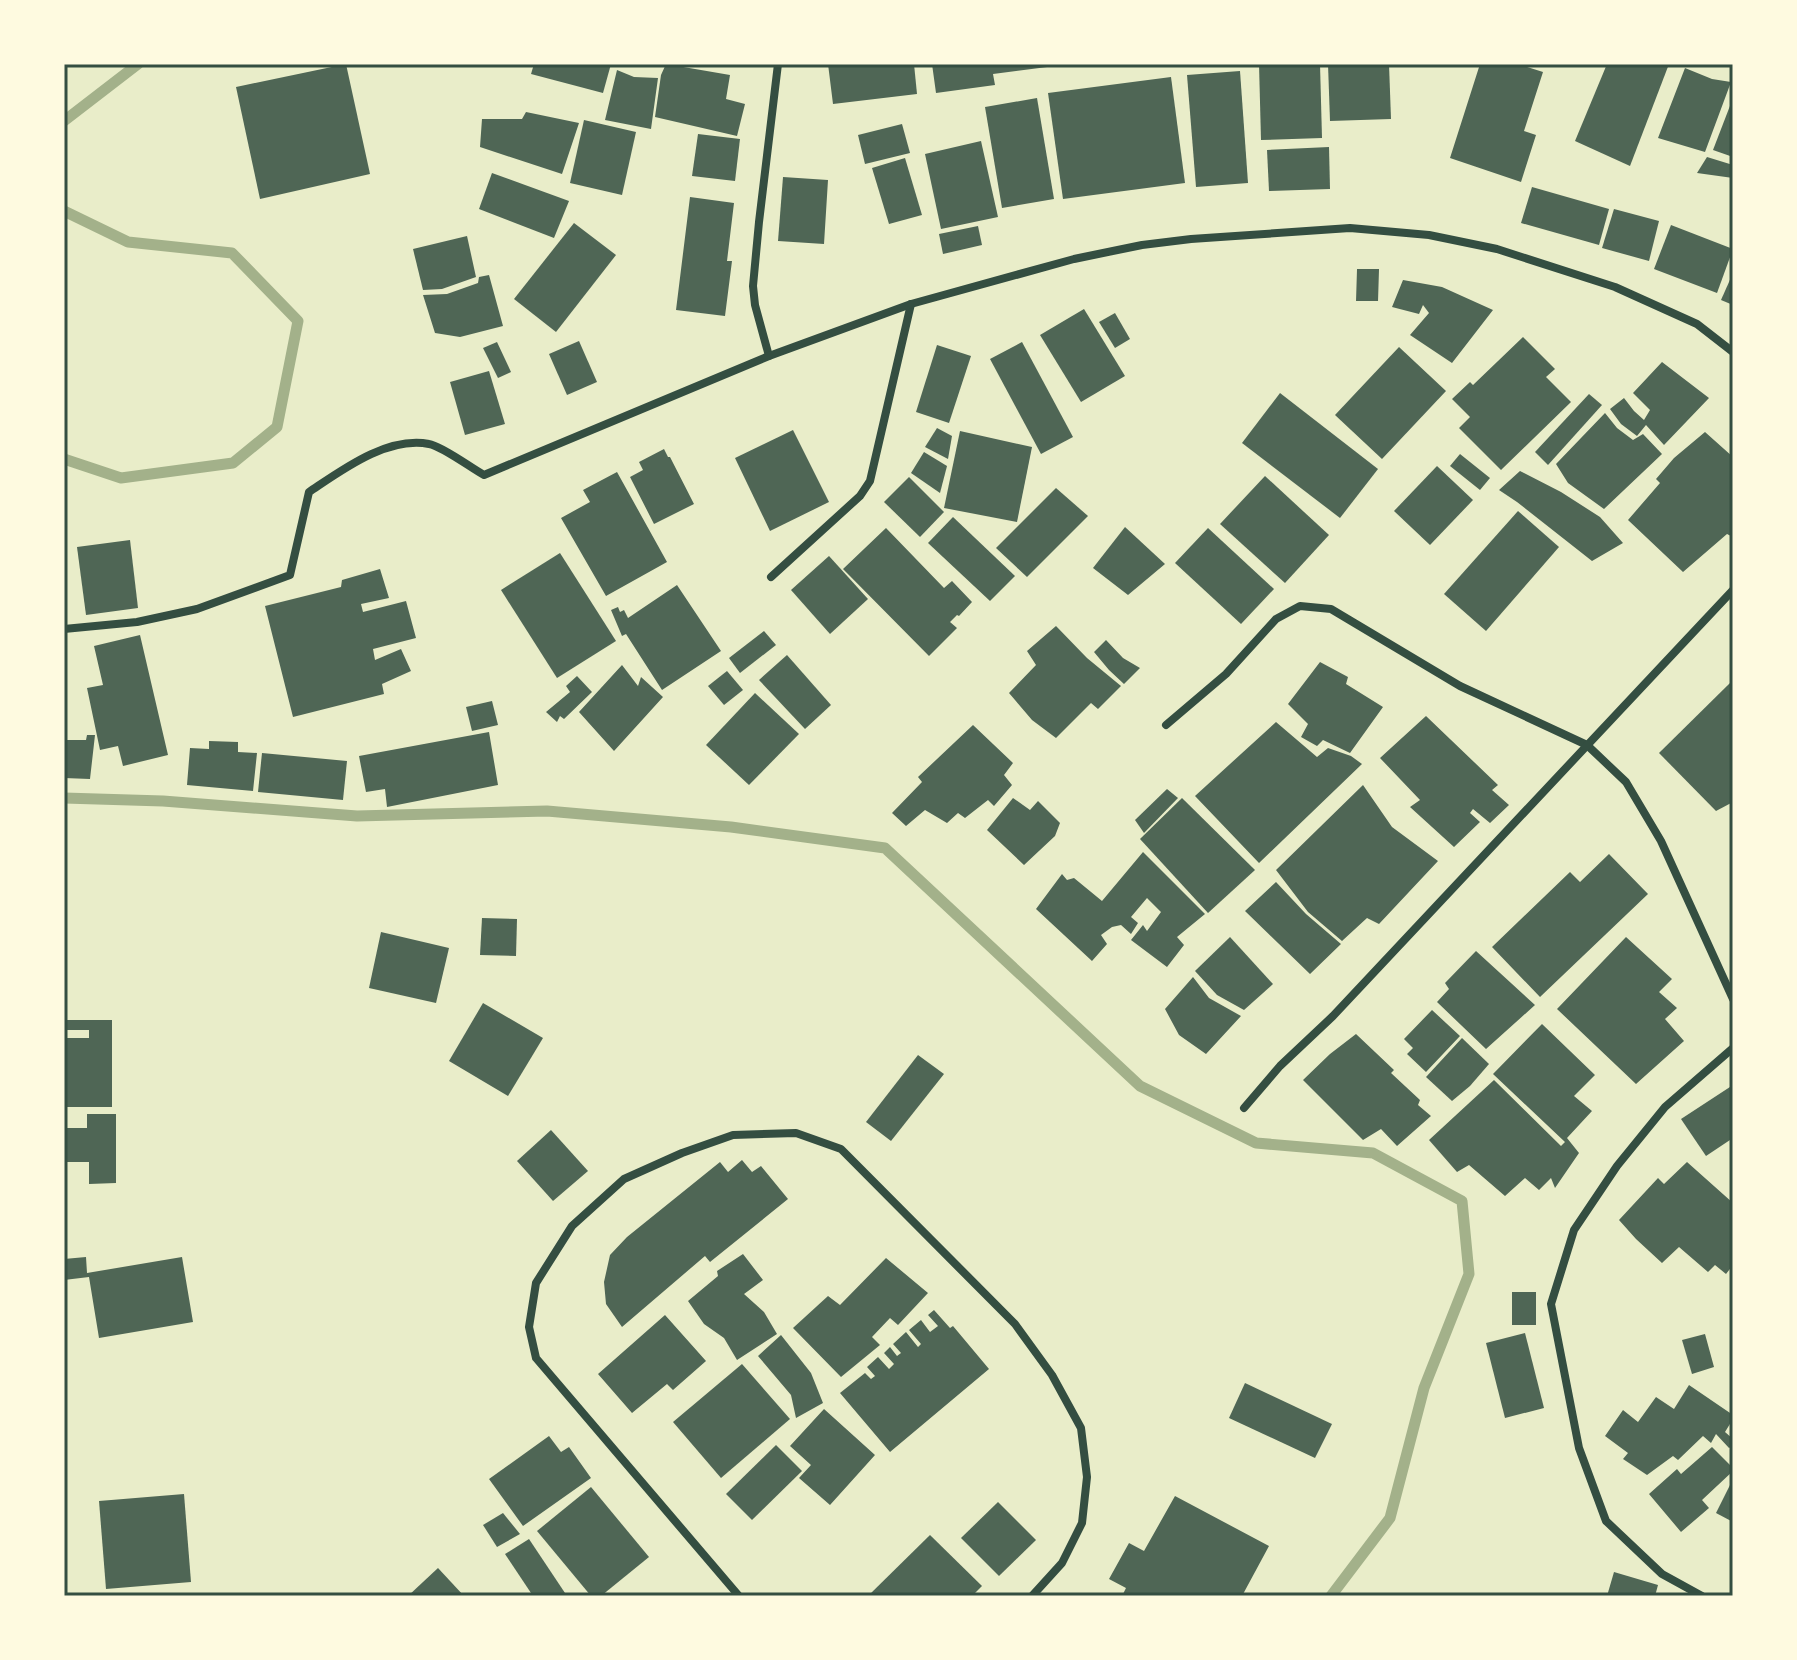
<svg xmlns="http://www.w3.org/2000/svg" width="1797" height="1660" font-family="'Times New Roman',serif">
<rect width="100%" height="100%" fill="#e9edc9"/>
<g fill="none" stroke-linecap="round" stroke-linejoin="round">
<g stroke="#a3b18a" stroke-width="11">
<path d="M64,121L138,64"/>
<path d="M64,211L128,242L232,253L298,321L277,427L233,463L121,478L64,459"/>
<path d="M64,798L163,801L357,816L547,811L731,827L885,848L1140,1086L1256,1143L1373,1153L1462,1201L1469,1274L1424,1388L1390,1518L1331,1596"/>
</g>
</g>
<g fill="#4f6655">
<path d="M346,64L370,174L260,199L236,87Z"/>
<path d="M534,64H611L603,93L531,74Z"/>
<path d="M666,64L730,75L726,99L745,104L737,136L655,117L661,75Z"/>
<path d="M828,64H914L917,94L833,104Z"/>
<path d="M932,64H1055V66L993,74L995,85L936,93Z"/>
<path d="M1259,64H1320L1322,138L1261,140Z"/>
<path d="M1328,64H1389L1391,119L1330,121Z"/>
<path d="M1480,64H1518L1543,72L1524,131L1536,135L1521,182L1450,158Z"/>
<path d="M1607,64H1669L1630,166L1575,141Z"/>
<path d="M1685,68L1712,79L1731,82L1705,152L1658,138Z"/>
<path d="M617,70L634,77L658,78L651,129L605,120Z"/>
<path d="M1240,71L1248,183L1196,187L1187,75Z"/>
<path d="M1171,77L1185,183L1063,199L1048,93Z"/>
<path d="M1037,98L1054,199L1002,208L985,107Z"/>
<path d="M1733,98V157L1713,150Z"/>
<path d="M526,112L579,123L562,174L480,147L482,119H522Z"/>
<path d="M584,120L636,132L622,195L570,183Z"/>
<path d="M902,124L910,153L865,164L858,135Z"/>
<path d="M698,134L740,139L735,181L692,176Z"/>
<path d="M981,141L998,217L941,229L925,154Z"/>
<path d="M1329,147L1330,189L1269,191L1267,150Z"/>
<path d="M1707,157L1733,165V178L1697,173Z"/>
<path d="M905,158L922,215L889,224L872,168Z"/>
<path d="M492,173L569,201L554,238L479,209Z"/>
<path d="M783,177L828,180L824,244L778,241Z"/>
<path d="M1532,187L1609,209L1599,245L1521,223Z"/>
<path d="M690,197L734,203L727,261H732L725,316L676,310Z"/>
<path d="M1614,209L1659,221L1649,261L1602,248Z"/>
<path d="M574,223L616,255L556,332L514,299Z"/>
<path d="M1671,225L1733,249L1717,293L1654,269Z"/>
<path d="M978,226L982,245L943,254L939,234Z"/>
<path d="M467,236L476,277L442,289L423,290L413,249Z"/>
<path d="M1357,269H1379L1378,301H1356Z"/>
<path d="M1733,273V305L1721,300Z"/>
<path d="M489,275L503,326L460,337L435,333L423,295L447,294L478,283L479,277Z"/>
<path d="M1403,280L1442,287L1493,310L1452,363L1410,335L1429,313L1423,305L1419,314L1392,307Z"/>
<path d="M1084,309L1125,376L1081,402L1040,335Z"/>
<path d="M1115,313L1130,339L1115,348L1099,322Z"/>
<path d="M1523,337L1555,369L1546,377L1571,402L1501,470L1459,428L1470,417L1452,399L1470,382L1473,385Z"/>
<path d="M579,341L597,382L567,395L549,354Z"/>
<path d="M497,342L511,372L498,378L483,348Z"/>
<path d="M1022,342L1073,437L1041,454L990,359Z"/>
<path d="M937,345L971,356L949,423L916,412Z"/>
<path d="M1399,347L1446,391L1382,459L1335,415Z"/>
<path d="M1662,362L1709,398L1664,445L1646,425L1637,436L1621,424L1610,409L1624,398L1634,411L1644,420L1650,410L1633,393Z"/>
<path d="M489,371L505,424L465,435L450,382Z"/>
<path d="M1280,393L1378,469L1340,518L1242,443Z"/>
<path d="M1589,394L1602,405L1548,465L1535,452Z"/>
<path d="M1605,413L1617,428L1633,440L1643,434L1662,454L1604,509L1568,483L1556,464Z"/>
<path d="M937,428L952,436L948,459L925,447Z"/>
<path d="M793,430L829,502L770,531L735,458Z"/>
<path d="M960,431L1032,447L1017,522L944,508Z"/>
<path d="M1705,432L1733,457V537L1727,534L1683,572L1628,520L1660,483L1656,479L1674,458Z"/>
<path d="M664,449L668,457H670L694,504L654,524L630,477L643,470L639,462Z"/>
<path d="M924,452L947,466L940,493L911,473Z"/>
<path d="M1460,454L1490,478L1480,490L1450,466Z"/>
<path d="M1437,466L1473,500L1430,545L1394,511Z"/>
<path d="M1520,471L1561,492L1600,517L1623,543L1592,561L1517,502L1499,490Z"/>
<path d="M617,472L667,562L606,596L561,518L590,502L583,490Z"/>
<path d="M1265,476L1329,535L1285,583L1220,524Z"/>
<path d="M909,477L944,512L920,537L884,502Z"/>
<path d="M1056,488L1088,516L1027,577L996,548Z"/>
<path d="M1518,511L1559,547L1486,631L1444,594Z"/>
<path d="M953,517L1015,576L990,601L928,543Z"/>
<path d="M1125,527L1165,564L1128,595L1093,568Z"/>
<path d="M886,528L944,588L952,581L972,602L959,616L957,615L950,622L957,628L929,656L843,569Z"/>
<path d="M1208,528L1274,589L1241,624L1175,563Z"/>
<path d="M130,540L138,608L86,615L77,547Z"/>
<path d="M560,553L616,641L557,678L501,590Z"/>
<path d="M829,556L868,599L830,634L791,590Z"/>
<path d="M380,569L389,598L361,604L363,612L406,601L416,638L373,649L375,660L401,649L411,671L382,684L384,694L293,717L265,606L341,587L342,580Z"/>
<path d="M677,585L721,651L662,690L626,634L622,636L611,610L618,607L620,612L624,610L628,618Z"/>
<path d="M1056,626L1087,658L1121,686L1098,709L1091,703L1056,738L1032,720L1009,693L1036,665L1027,651Z"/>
<path d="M764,631L776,645L740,673L729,658Z"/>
<path d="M140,635L168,755L123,766L118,746L100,750L87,688L103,685L94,646Z"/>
<path d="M1106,640L1123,658L1140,668L1124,684L1109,670L1094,652Z"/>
<path d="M787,655L831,705L805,729L759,680Z"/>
<path d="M1320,662L1348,677L1346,684L1383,707L1350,753L1323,740L1317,746L1301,737L1308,724L1288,704Z"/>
<path d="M622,665L638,686L641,677L663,697L614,751L579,712Z"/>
<path d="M727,671L743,690L724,705L708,686Z"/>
<path d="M577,676L592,692L564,719L560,716L557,722L546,712L570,692L566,686Z"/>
<path d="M1730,683L1733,686V802L1716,811L1659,753Z"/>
<path d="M755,693L799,734L749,785L706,745Z"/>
<path d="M492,701L498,725L472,731L466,707Z"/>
<path d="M1426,716L1498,785L1492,790L1509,805L1490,823L1473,809L1470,813L1480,822L1454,847L1410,807L1420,800L1380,758Z"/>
<path d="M1276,722L1317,757L1328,748L1351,756L1362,764L1259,863L1195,796Z"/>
<path d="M973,725L1013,763L1004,775L1012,785L994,806L988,800L965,818L958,813L947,823L925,810L906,826L892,813L922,782L918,777Z"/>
<path d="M489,732L498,785L387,807L385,789L366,792L359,756Z"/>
<path d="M87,735H95L90,779L64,778V740H86Z"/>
<path d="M209,741L238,742V752L257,753L253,791L187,785L190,748L209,749Z"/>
<path d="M262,753L347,761L343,800L258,792Z"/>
<path d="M1363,785L1392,827L1438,861L1379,924L1367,918L1342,941L1308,912L1276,870Z"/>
<path d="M1167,789L1178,798L1144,833L1135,820Z"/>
<path d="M1013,798L1030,810L1038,801L1060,823L1055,836L1024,865L987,830Z"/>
<path d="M1182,798L1255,870L1208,913L1140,839Z"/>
<path d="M1143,852L1205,914L1177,937L1184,945L1167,967L1131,940L1143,925L1147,931L1161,912L1147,898L1131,917L1138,923L1131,934L1121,925L1112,927L1101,935L1107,944L1092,961L1036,909L1062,874L1067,880L1074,878L1102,901Z"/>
<path d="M1609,854L1648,894L1540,997L1492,947L1570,872L1580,882Z"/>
<path d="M1276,882L1306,914L1341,944L1310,974L1245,911Z"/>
<path d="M482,918L517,919L516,956L480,955Z"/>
<path d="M381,932L449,948L436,1003L369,988Z"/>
<path d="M1230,937L1273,984L1244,1010L1217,995L1195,971Z"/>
<path d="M1626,937L1672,979L1659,992L1677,1008L1665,1019L1684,1041L1636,1084L1557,1009Z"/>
<path d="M1476,951L1535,1005L1486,1049L1437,1002L1449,989L1445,983Z"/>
<path d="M1193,977L1209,998L1241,1016L1206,1054L1179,1035L1165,1009Z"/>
<path d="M483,1003L543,1038L508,1096L449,1061Z"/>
<path d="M1432,1010L1460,1036L1426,1072L1407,1054L1413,1048L1404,1039Z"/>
<path d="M64,1020H112V1107H64V1038H89V1030H64Z"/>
<path d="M1542,1024L1595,1075L1574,1096L1592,1111L1567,1138L1579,1153L1555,1188L1551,1178L1539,1190L1525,1178L1505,1196L1469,1165L1457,1172L1429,1140L1494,1080L1561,1146L1565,1142L1493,1074Z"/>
<path d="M1356,1034L1394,1070L1391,1073L1420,1100L1418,1105L1431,1116L1397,1146L1381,1129L1363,1140L1303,1080L1330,1054Z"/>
<path d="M1462,1038L1489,1064L1470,1086L1452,1101L1426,1077Z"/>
<path d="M918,1055L944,1074L891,1141L866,1122Z"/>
<path d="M1733,1085V1138L1706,1156L1681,1119Z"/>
<path d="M87,1114H116V1183L89,1184V1162H64V1128H87Z"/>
<path d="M551,1130L588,1171L553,1201L517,1161Z"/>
<path d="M742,1160L752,1172L761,1166L788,1199L710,1262L705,1256L622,1327L606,1304L604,1282L610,1255L627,1237L720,1162L728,1172Z"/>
<path d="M1687,1162L1733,1203V1265L1726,1274L1715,1265L1708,1272L1679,1247L1662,1263L1636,1239L1619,1220L1658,1178L1664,1184Z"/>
<path d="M743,1254L763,1280L744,1294L764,1312L777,1334L737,1360L724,1338L704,1324L688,1301L718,1276L717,1271Z"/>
<path d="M86,1257L87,1273L182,1257L193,1322L99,1338L89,1277L64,1280V1259Z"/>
<path d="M886,1258L928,1293L898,1325L890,1318L872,1337L880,1345L841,1377L793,1328L828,1296L840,1305Z"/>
<rect x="1512" y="1292" width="24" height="33"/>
<path d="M934,1310L950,1328L953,1326L989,1369L890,1452L840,1393L865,1373L871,1379L875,1376L867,1367L878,1357L889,1369L894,1364L884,1353L890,1347L897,1356L901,1353L893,1344L906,1332L918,1347L921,1344L909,1330L921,1320L930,1332L938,1326L928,1315Z"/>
<path d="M665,1315L706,1361L673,1390L667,1384L632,1413L598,1374Z"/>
<path d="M1525,1333L1544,1408L1505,1418L1486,1343Z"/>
<path d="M1705,1334L1714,1367L1692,1374L1682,1340Z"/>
<path d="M781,1335L811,1373L823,1403L796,1418L791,1395L758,1356Z"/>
<path d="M742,1364L790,1419L721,1478L673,1422Z"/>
<path d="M1245,1383L1332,1424L1315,1458L1229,1418Z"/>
<path d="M1689,1385L1733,1415V1419L1725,1432L1733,1439V1446L1729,1448L1716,1434L1711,1443L1703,1436L1678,1460L1673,1456L1647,1475L1623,1459L1628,1453L1605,1436L1623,1410L1638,1422L1656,1397L1674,1409Z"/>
<path d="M824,1409L875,1455L830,1505L799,1478L811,1465L790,1446Z"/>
<path d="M549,1436L561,1452L569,1447L591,1478L523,1526L489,1479Z"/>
<path d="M776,1445L802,1471L752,1520L726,1494Z"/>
<path d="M1712,1447L1733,1468V1471L1702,1500L1709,1508L1681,1532L1649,1494L1677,1469L1681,1474Z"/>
<path d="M1733,1479V1522L1716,1513Z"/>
<path d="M591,1487L649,1557L601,1596H591L537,1531Z"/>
<path d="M184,1494L191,1582L106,1589L99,1501Z"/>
<path d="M1175,1496L1269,1546L1242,1596H1122L1126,1588L1109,1579L1129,1543L1144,1551Z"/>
<path d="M998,1502L1036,1540L999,1576L961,1538Z"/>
<path d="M503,1513L520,1534L497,1547L483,1525Z"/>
<path d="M930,1535L982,1586L972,1596H868Z"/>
<path d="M529,1539L567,1596H533L505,1554Z"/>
<path d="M438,1568L464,1596H408Z"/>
<path d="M1614,1572L1658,1585L1655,1596H1607Z"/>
</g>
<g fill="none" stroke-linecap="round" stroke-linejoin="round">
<g stroke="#344e41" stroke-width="8">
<path d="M769,356L755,305L753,286L759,222L778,64"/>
<path d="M771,577L860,496L870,481L911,304"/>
<path d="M64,629L137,622L197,609L290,575L309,492C342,470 387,436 429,444C442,446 471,468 484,475L769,356L911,304L1074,259L1142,245L1191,239L1350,228L1429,235L1497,249L1615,287L1697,324L1733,352"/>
<path d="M1166,725L1226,674L1276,619L1300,606L1331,609L1460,686L1587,745L1626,782L1661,841L1733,999"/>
<path d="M1244,1108L1280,1066L1333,1016L1733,590"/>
<path d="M739,1596L536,1358L529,1327L536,1283L572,1226L624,1179L682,1153L733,1135L796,1133L841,1149L1015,1324L1052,1375L1081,1428L1087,1477L1082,1523L1062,1563L1032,1596"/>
<path d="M1702,1596L1662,1574L1606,1521L1579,1448L1551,1304L1574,1230L1617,1166L1665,1107L1733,1048"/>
</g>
</g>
<rect width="1797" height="1660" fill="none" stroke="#fefae0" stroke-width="132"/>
<rect x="66" y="66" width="1665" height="1528" fill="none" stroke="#344e41" stroke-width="3"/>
</svg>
